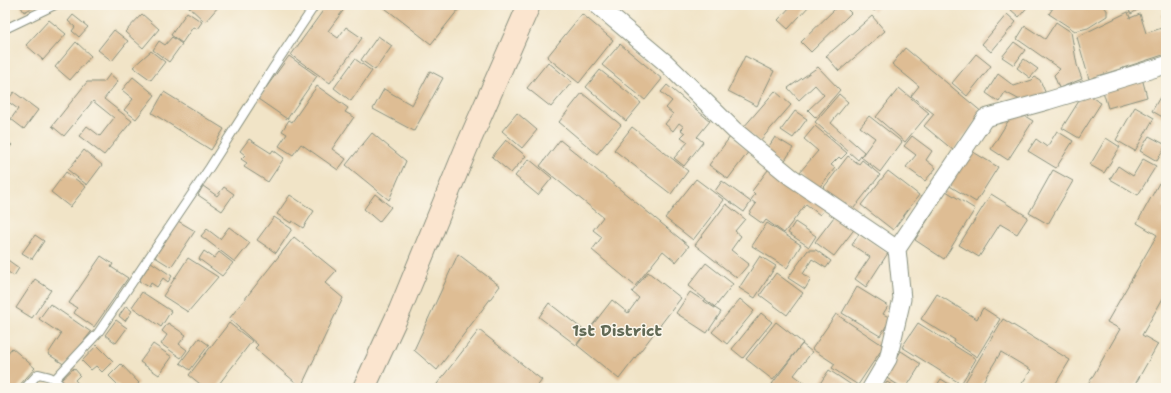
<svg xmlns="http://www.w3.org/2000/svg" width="1171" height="393" font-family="'Shantell Sans',sans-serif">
<rect width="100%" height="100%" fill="#fbf7ec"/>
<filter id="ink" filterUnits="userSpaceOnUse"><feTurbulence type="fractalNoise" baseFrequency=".025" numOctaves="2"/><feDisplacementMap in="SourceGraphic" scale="8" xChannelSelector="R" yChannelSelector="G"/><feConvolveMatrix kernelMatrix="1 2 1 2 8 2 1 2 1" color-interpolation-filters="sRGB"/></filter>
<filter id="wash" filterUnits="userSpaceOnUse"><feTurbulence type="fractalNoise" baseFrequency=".012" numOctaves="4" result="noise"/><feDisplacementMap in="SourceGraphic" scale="16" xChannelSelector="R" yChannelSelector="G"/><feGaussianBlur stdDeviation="0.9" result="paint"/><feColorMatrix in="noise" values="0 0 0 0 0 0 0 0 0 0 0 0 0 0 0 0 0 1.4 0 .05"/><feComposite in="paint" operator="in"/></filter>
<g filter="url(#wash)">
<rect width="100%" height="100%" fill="#f1e4c7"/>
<g id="blocks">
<g fill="#debd94">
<path d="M20,5H38L24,12Z"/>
<path d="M127,5H136L130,9Z"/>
<path d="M187,5H218L219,6L205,22Z"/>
<path d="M327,5H340L345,8L328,31L338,38L346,27L362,38L330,83L291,55Z"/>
<path d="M381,5H462L431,44Z"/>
<path d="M792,5H810L788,29L778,20Z"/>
<path d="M839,5H843L851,13L811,52L801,42Z"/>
<path d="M869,5H882L874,11Z"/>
<path d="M1013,5H1029L1019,17L1010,9Z"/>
<path d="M1044,5H1053L1051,9Z"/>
<path d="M1055,5H1064L1068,8L1069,5H1101L1107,10V16L1088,28L1075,31L1049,14Z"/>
<path d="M1126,5H1145L1131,14Z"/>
<path d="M187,12L202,22L197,29L193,27L182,43L171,35Z"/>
<path d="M1128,12L1130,18L1140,14L1146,33L1165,27L1161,15L1166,13V54L1089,79L1077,37Z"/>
<path d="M142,14L159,29L143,48L125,32Z"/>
<path d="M582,14L613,40L579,83L547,57Z"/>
<path d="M1007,14L1016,22L991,52L982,44Z"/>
<path d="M73,15L88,27L79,37L72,31L75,27L68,21Z"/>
<path d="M872,16L885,31L839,71L826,56Z"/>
<path d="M49,20L66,34L43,60L26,45Z"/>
<path d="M1056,22L1071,32L1077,65L1082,79L1059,88L1054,75L1060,69L1017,39L1025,26L1045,39Z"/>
<path d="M114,30L128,41L112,61L98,50Z"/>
<path d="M378,36L392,46L375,70L361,60Z"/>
<path d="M172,37L182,44L169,62L153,50L159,41L165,45Z"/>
<path d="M76,42L91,56L70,80L55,67Z"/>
<path d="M1014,42L1025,50L1014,65L1002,57Z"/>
<path d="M620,44L662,79L645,100L602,65Z"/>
<path d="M905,48L983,113L953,150L924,126L934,114L911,96L919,86L892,64Z"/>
<path d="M151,51L165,62L151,80L133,67Z"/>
<path d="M976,54L991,66L967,96L952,83Z"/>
<path d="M289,56L317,76L287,119L258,99Z"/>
<path d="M745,56L774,71L757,106L728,91Z"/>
<path d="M355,59L372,71L351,101L334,88Z"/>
<path d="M1024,59L1038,69L1030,78L1017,68Z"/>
<path d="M548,62L572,82L551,107L527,88Z"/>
<path d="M818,67L840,90L816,118L808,110L824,95L815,85L799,100L788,88Z"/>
<path d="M600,70L641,103L626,121L586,87Z"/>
<path d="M430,71L443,78L414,131L373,109L384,89L412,105Z"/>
<path d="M110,74L118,81L104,99L132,121L104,155L79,136L87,126L100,136L114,118L93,101L64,136L52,126L87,82H104Z"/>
<path d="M998,74L1014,86L1032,80L1035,77L1040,80L1046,94L1020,100L1005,92L999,102L986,93Z"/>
<path d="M133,77L155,95L136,119L124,110L133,99L122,90Z"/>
<path d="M1142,78L1147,97L1108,108L1102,88Z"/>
<path d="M667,85L710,121L697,137L703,142L684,166L674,158L688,142L681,137L685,133L681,130L684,127L679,123L673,131L665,124L673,114L666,108L672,101L661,92Z"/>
<path d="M317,86L348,108L345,112L354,117L332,149L346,159L338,170L301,144L293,155L279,146L287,134L282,131L289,120L292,122Z"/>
<path d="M899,88L929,113L905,142L876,117Z"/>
<path d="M775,91L791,105L759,142L743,128Z"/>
<path d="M14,92L38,110L24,129L11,119L18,109L7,101Z"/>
<path d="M164,92L224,129L211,150L152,113Z"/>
<path d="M582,93L621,125L597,154L559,122Z"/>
<path d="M1084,93L1101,103L1079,138L1062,128Z"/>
<path d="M839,94L848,102L831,123L864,152L858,160L815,122Z"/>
<path d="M1160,97L1166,101V119L1152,111Z"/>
<path d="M1135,107L1154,118L1135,151L1116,140Z"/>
<path d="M1015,110L1033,121L1008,160L991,149Z"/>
<path d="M795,111L807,119L793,138L781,130Z"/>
<path d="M517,113L537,130L522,148L502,131Z"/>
<path d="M869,116L902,142L880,172L861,157L875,138L860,127Z"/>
<path d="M815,126L847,153L841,159L839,157L831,165L835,168L818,189L799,173L818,151L804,139Z"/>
<path d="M632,127L688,171L671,194L614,150Z"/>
<path d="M1057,131L1073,141L1056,168L1028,151L1036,139L1047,147Z"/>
<path d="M372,133L406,161L389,200L346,165Z"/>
<path d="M912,136L932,151L926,160L936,168L925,181L906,167L916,155L904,146Z"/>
<path d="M1149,136L1166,145L1157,161L1140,151Z"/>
<path d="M730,137L749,151L728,179L709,165Z"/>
<path d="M775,137L793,148L782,165L764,154Z"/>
<path d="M1106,138L1120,147L1104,173L1090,165Z"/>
<path d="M5,139L12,145L5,152Z"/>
<path d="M249,139L271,153L273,150L284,158L268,182L244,167L247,163L241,159L245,155L240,151Z"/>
<path d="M506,140L526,156L511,173L492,157Z"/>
<path d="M560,140L689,246L676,262L663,251L635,286L592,250L602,237L593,230L603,217L540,166Z"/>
<path d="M84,150L102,165L87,185L68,170Z"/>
<path d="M970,150L998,167L976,202L948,185Z"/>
<path d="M848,156L859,164L862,160L880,175L850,213L821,191Z"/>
<path d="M529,159L552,178L538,195L515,176Z"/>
<path d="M1143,159L1156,166L1138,195L1110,179L1118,166L1133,176Z"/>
<path d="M771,166L826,207L820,215L806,204L784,233L766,220L763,224L749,214L756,204L751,200L755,194L752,191Z"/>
<path d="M1053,170L1073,181L1048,224L1029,213Z"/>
<path d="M888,171L919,195L893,230L861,205Z"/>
<path d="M66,172L86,187L70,207L51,192Z"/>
<path d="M696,179L724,200L693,240L665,218Z"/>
<path d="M722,181L751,202L744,212L715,191Z"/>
<path d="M1159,183L1166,187V201L1163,207L1166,209V293L1142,335L1158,344L1133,388H1086L1120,329L1107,322L1157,235L1137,223Z"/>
<path d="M203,186L217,196L224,187L234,194L222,211L198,195Z"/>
<path d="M946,191L975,209L944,259L915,240Z"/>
<path d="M375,194L391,207L379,222L364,209Z"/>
<path d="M991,194L1028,217L1017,234L1000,224L979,257L959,245Z"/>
<path d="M290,195L314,211L303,228L292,221L291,223L277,214Z"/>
<path d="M726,204L745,219L735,231L741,236L731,250L749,264L737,278L695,245Z"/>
<path d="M837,213L856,227L834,256L815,242Z"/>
<path d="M274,217L292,229L276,253L257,240Z"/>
<path d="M178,221L195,231L171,267L155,257Z"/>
<path d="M795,222L816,236L809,247L788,233Z"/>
<path d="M767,223L801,245L787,268L752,246Z"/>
<path d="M229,227L250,243L235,262L201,236L207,229L220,239Z"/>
<path d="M859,234L888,253L866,287L855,279L870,257L852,245Z"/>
<path d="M35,235L44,241L32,259L22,253Z"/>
<path d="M294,237L336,271L325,283L343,298L301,387L255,348L258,345L229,319Z"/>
<path d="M808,250H816L831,261L826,268L812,259L803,274L811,279L805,289L788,278Z"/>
<path d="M204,251L214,258L219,252L233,263L222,276L199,259Z"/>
<path d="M458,254L500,286L437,370L414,350Z"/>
<path d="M101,256L113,264L111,267L128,278L94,327L74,313L77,308L69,303Z"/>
<path d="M760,256L776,266L755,298L739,288Z"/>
<path d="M5,258L19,268L14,276L5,270Z"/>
<path d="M188,258L218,277L188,312L163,296Z"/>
<path d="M151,262L172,276L168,282L163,278L157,287L151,283L149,287L139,281Z"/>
<path d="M706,263L733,284L715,307L688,286Z"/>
<path d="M648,272L681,298L619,379L577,345L612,300L628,313L639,298L632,292Z"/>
<path d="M776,273L803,293L787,315L760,295Z"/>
<path d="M35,279L51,290L32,318L16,308Z"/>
<path d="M857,287L888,306L883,314L891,318L880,336L842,313Z"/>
<path d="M142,292L171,311L161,327L132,307Z"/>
<path d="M690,292L721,312L707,333L676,313Z"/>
<path d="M937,294L977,319L983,308L1000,319L977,357L954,342L955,340L921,319Z"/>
<path d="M740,299L754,311L727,344L712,332Z"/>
<path d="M549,303L586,332L576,345L539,317Z"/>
<path d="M50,304L91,332L65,365L48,354L61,334L39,319Z"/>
<path d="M126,306L132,311L125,321L119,316Z"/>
<path d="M761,313L772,322L743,358L732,349Z"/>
<path d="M836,314L884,346L858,385L832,368L835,364L812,349Z"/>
<path d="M1003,319L1070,360L1053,388H1019L1031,370L1001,352L979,388H970L964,384Z"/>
<path d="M116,320L127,328L116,343L105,335Z"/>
<path d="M776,322L803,343L773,380L746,359Z"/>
<path d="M168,323L186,335L179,344L187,350L181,358L161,344L167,335L162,331Z"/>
<path d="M229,323L252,341L216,388H205L189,375Z"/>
<path d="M918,323L976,359L961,384L902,347Z"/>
<path d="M479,330L542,380L536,388H434Z"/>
<path d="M199,338L209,345L190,370L180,363Z"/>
<path d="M153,344L172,357L159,375L140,362Z"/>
<path d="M802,344L812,352L794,375L811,388H777L772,384Z"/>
<path d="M97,345L113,361L102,372L96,366L91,370L82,361Z"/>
<path d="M12,348L35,368L17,388H5V356Z"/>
<path d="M901,351L921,364L906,388H903L885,377Z"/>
<path d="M121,364L139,383L134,388H121L109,376Z"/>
<path d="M74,368L80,375L75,380L82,388H67L61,380Z"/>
<path d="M829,370L856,388H817Z"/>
<path d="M941,379L954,387L953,388H935Z"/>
<path d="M887,382L897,388H883Z"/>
</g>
</g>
</g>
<g filter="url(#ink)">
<use href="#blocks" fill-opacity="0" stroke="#88907e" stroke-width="1"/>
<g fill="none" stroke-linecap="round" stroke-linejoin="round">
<g stroke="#88907e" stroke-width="10">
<g id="service">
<path d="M5,29L55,5"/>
<path d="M55,379L98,333L210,167L273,68L315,5"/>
<path d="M25,388L38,374C52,377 53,377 63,388"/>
</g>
</g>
<g stroke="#88907e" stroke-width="19">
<g id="minor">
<path d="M597,5L666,63L734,130L791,177L897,249"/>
<path d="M871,388L888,359L902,299L897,249L985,118L1047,101L1166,65"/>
</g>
</g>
<g stroke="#88907e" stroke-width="24">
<path id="secondary" d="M364,388L400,310L466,149L529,5"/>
</g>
<use href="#service" stroke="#fff" stroke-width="8"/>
<use href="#minor" stroke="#fff" stroke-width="17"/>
<use href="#secondary" stroke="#fbe5cf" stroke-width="22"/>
</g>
</g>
<g text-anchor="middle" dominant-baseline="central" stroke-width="3" stroke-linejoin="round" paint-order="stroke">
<g font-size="16" font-weight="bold" fill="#626a56" stroke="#fbf7ec">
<text x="617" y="330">1st District</text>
</g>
</g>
<rect width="1171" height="393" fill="none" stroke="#fbf7ec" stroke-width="20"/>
</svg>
